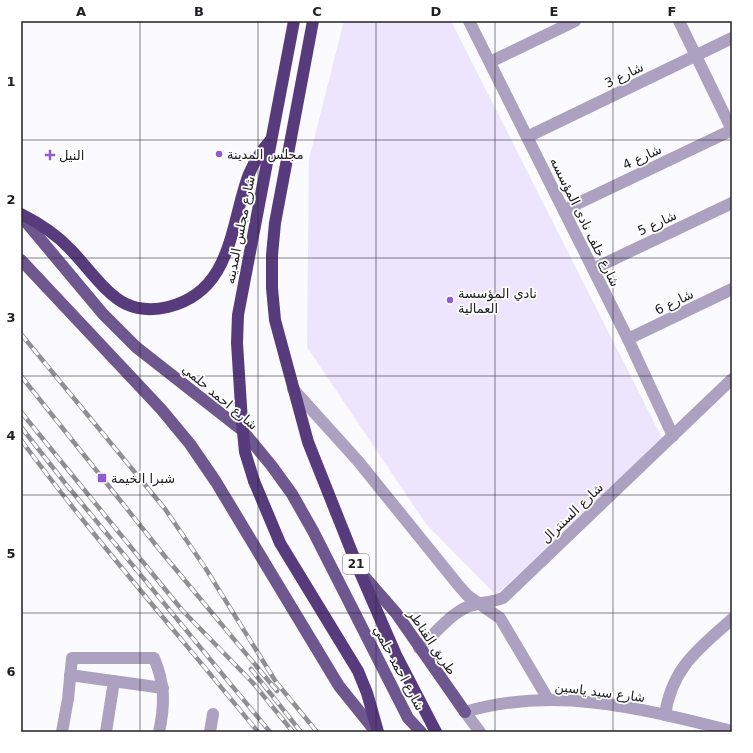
<svg xmlns="http://www.w3.org/2000/svg" width="753" height="753" font-family="'DejaVu Sans','Noto Sans Arabic',sans-serif">
<rect width="100%" height="100%" fill="#fbfafe"/>
<path fill="#ede4fe" d="M344,21H451L663,440L496,595L426,524L307,347L309,159Z"/>
<g fill="none" stroke-linecap="round" stroke-linejoin="round">
<g stroke="#ada1c2" stroke-width="12">
<path d="M469,21L628,339L673,436"/>
<path d="M679,21L732,130"/>
<path d="M490,62L575,21"/>
<path d="M527,137L732,38"/>
<path d="M564,210L732,130"/>
<path d="M593,269L732,203"/>
<path d="M628,339L732,289"/>
<path d="M293,389L358,461L459,586L468,596L500,618L548,699"/>
<path d="M419,648C434,635 449,615 467,607C479,602 491,603 503,598L732,379"/>
<path d="M70,675L163,688"/>
<path d="M665,715C672,667 699,649 732,619"/>
<path d="M62,732L68,699L72,658H154C165,684 165,705 159,732"/>
<path d="M106,732L114,681"/>
<path d="M210,732L213,714"/>
<path d="M480,732L465,712C555,685 643,709 732,731"/>
</g>
<g stroke="#6e568f" stroke-width="12">
<path d="M21,216L103,314L136,347L242,430L271,465L292,494L313,531L408,718L421,732"/>
<path d="M21,260L161,409L190,444L216,482L339,686L376,732"/>
<path d="M362,574L396,613L465,712"/>
</g>
<g stroke="#583b7c" stroke-width="12">
<path d="M313,21L275,223L272,255V288L275,320L308,442L359,570L396,655L436,732"/>
<path d="M21,214C39,223 56,234 70,249C86,265 106,295 126,304C139,310 155,310 168,307C233,291 230,224 249,174C254,162 261,151 270,141"/>
<path d="M242,422L237,343L238,315L294,21"/>
<path d="M254,481L280,543L358,671L367,693L378,732"/>
</g>
<g stroke="#908f93" stroke-width="4.5">
<g id="rail">
<path d="M21,334L165,509L206,569L276,682L317,732"/>
<path d="M21,376L163,554L277,691"/>
<path d="M21,412L182,610L253,683L293,732"/>
<path d="M21,427L65,483L270,732"/>
<path d="M21,440C96,541 179,635 258,732"/>
<path d="M251,669L301,732"/>
</g>
</g>
<use href="#rail" stroke="#fff" stroke-width="3" stroke-dasharray="9" stroke-linecap="butt"/>
<path stroke="#583b7c" stroke-width="12" d="M242,422L245,452L254,481"/>
</g>
<path fill="none" stroke="#212024" stroke-width="1" stroke-opacity="0.55" d="M140,21V732M258,21V732M376,21V732M495,21V732M613,21V732M21,140H732M21,258H732M21,376H732M21,495H732M21,613H732"/>
<g fill="#915ad2" stroke="#fff" stroke-width="1.5">
<circle cx="219" cy="154" r="4"/>
<path d="M48 149h4v4h4v4h-4v4h-4v-4h-4v-4h4z"/>
<circle cx="450" cy="300" r="4"/>
<rect x="97" y="473" width="10" height="10" rx="2"/>
</g>
<g text-anchor="middle" dominant-baseline="central" stroke-width="3.5" stroke-linejoin="round" paint-order="stroke">
<rect fill="#fff" stroke="#646366" stroke-width="1" x="343" y="554" width="26" height="20" rx="3"/>
<g font-size="12" font-weight="bold" fill="#212024">
<text x="356" y="564">21</text>
</g>
<g font-size="13" fill="#212024" stroke="#fff">
<text transform="translate(624 75) rotate(-26)">شارع 3</text>
<text transform="translate(642 157) rotate(-25)">شارع 4</text>
<text transform="translate(585 222) rotate(64)">شارع خلف نادى المؤسسه</text>
<text transform="translate(657 223) rotate(-25)">شارع 5</text>
<text transform="translate(240 230) rotate(-79)">شارع مجلس المدينه</text>
<text transform="translate(674 302) rotate(-26)">شارع 6</text>
<text transform="translate(220 397) rotate(40)">شارع احمد حلمي</text>
<text transform="translate(572 513) rotate(-44)">شارع السنترال</text>
<text transform="translate(432 642) rotate(56)">طريق القناطر</text>
<text transform="translate(399 668) rotate(62)">شارع احمد حلمي</text>
<text transform="translate(600 692) rotate(7)">شارع سيد ياسين</text>
</g>
<g font-size="13" fill="#212024" stroke="#fff" text-anchor="start">
<text x="227" y="154">مجلس المدينة</text>
<text x="59" y="155">النيل</text>
<text x="458" y="293">نادي المؤسسة<tspan x="458" dy="15">العمالية</tspan></text>
<text x="111" y="478">شبرا الخيمة</text>
</g>
</g>
<rect width="753" height="753" fill="none" stroke="#ffffff" stroke-width="44"/>
<rect x="22" y="22" width="709" height="709" fill="none" stroke="#212024" stroke-width="1.5"/>
<g font-size="13" text-anchor="middle" font-weight="bold" fill="#212024">
<text x="81" y="16">A</text>
<text x="199" y="16">B</text>
<text x="317" y="16">C</text>
<text x="436" y="16">D</text>
<text x="554" y="16">E</text>
<text x="672" y="16">F</text>
<text x="11" y="86">1</text>
<text x="11" y="204">2</text>
<text x="11" y="322">3</text>
<text x="11" y="440">4</text>
<text x="11" y="558">5</text>
<text x="11" y="676">6</text>
</g>
</svg>
